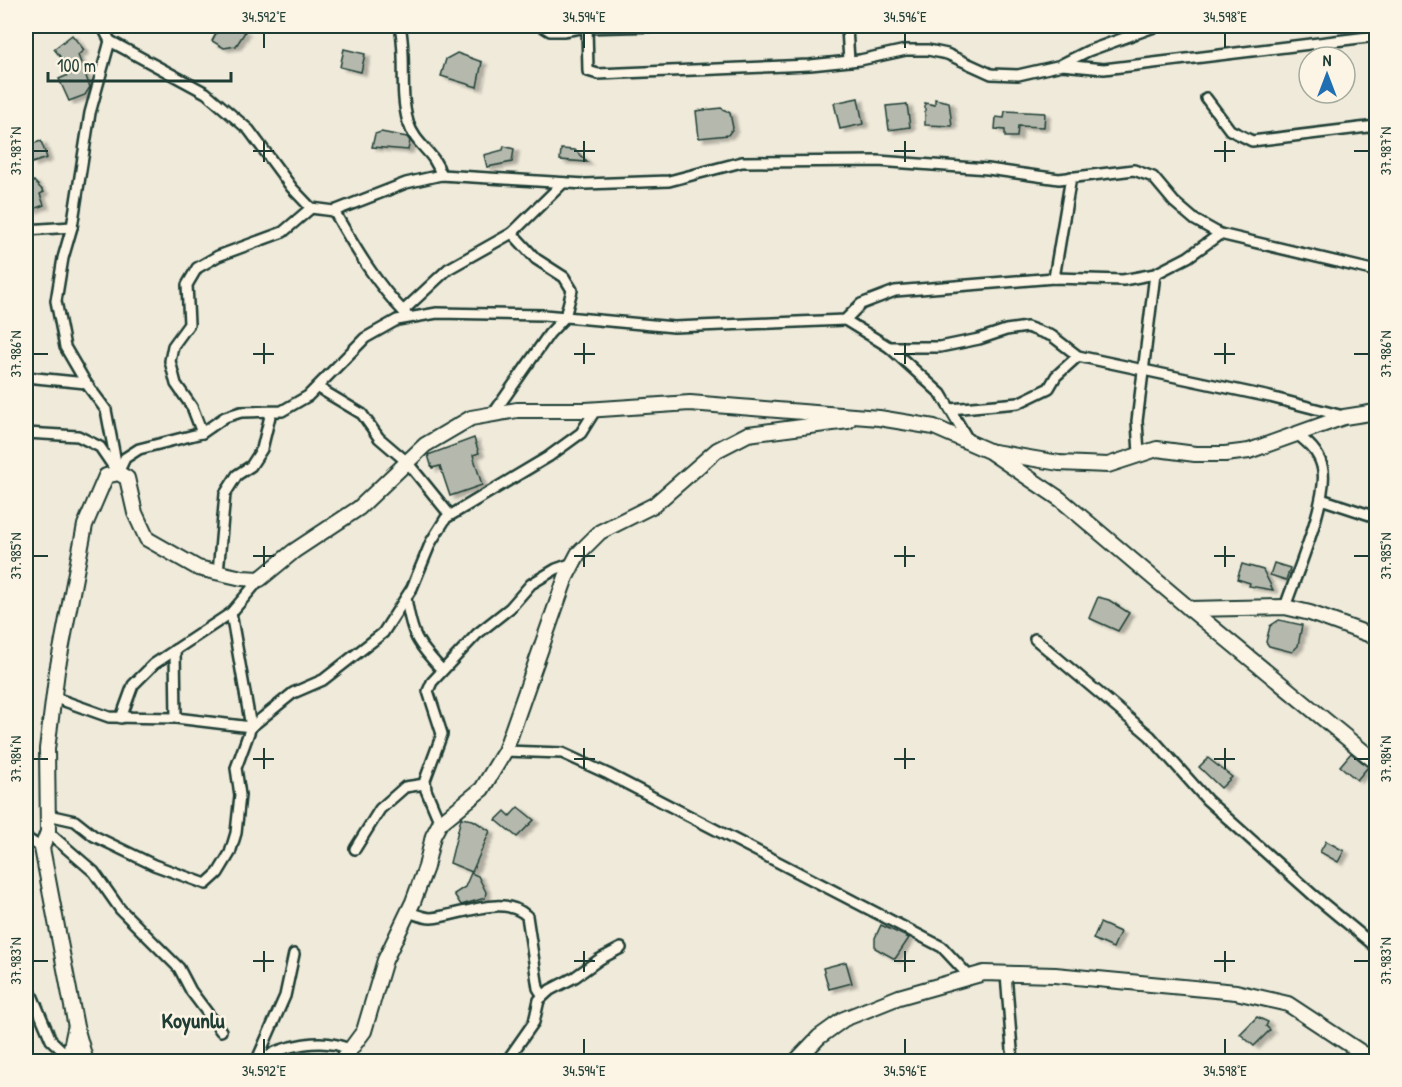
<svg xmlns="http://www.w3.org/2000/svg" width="1402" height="1087" font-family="'Patrick Hand',sans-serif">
<defs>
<filter id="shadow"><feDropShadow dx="5" dy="3" stdDeviation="1.5" flood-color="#0004"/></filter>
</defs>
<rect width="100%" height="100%" fill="#efeada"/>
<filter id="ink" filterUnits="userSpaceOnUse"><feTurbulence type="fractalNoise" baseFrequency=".0167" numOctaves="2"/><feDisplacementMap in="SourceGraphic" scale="12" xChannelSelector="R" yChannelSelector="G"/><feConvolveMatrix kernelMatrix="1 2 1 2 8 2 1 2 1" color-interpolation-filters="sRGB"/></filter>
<g filter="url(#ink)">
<g fill="#b5b9ad" stroke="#1f3d34" stroke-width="1.5" filter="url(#shadow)">
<path d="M220,26H235L245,32L236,46L224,48L212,41Z"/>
<path d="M72,35L84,50L78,55L90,87L85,95L69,101L59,79L73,73L54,49Z"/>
<path d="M344,49L365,54L361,72L340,67Z"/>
<path d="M457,53L482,62L477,87L441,76L446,59Z"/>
<path d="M858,98L863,124L840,129L834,103Z"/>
<path d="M935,99L949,102L952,126L925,125V103L935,105Z"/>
<path d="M907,104L910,127L889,130L886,106Z"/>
<path d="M721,108L730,113L733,128L728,135L699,138L696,111Z"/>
<path d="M1005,111L1045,113L1044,127L1018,126L1017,137H1005V130L995,129L996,117L1004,118Z"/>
<path d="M381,132L407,137L410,141L408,150L372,147L375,134Z"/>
<path d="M41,141L47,158L32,163L26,146Z"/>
<path d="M504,146L514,149L512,162L487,167L484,155L503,150Z"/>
<path d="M561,149L575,150L587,162L560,160Z"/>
<path d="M34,181L44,192L40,194L44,205L26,212V184Z"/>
<path d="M474,438L479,453L473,455L482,485L450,496L440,466L432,468L428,455Z"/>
<path d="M1274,563L1290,568L1286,580L1270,575Z"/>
<path d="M1242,564L1263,570L1273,590L1249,586L1250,583L1237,579Z"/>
<path d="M1098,597L1109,600L1129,613L1118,631L1089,618Z"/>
<path d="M1279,620L1302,625L1298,646L1292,652L1269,646L1266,642L1270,626Z"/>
<path d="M1351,753L1368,767L1357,780L1340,766Z"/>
<path d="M1208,758L1232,777L1221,788L1199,767Z"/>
<path d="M518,807L534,820L517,837L496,820L505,811L510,816Z"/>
<path d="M461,818L473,820L490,831L472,872L450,863Z"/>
<path d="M1326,841L1344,851L1338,862L1320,852Z"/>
<path d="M471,873L478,876L486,892L485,898L461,905L454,894L465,887Z"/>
<path d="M1100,923L1120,932L1113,948L1093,939Z"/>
<path d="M881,925L909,938L895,959L875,948V938Z"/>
<path d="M846,962L852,983L829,989L823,968Z"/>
<path d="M1257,1017L1268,1022L1266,1026L1270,1030L1254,1046L1240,1034Z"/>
</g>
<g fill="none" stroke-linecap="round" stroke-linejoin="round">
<g stroke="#1f3d34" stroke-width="14">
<g id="street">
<path d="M102,26L110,41"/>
<path d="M400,26C407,58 399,90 408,122C416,147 434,150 441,175"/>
<path d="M542,26L550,31H563L581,28L662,26"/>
<path d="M844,26L847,28L849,61"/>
<path d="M587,27L588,71L598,74L810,65L860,60L906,50H928L947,54L991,74L1018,75L1062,65L1104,69L1376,36"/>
<path d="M1062,64L1088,51L1157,26"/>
<path d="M1206,98L1230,130L1252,141L1376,126"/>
<path d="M334,211C355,248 376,284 406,314"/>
<path d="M26,230L72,227"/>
<path d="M1054,278L1071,177"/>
<path d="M403,311L448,269L512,233L563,183"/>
<path d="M845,320L889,347L941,394L970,443"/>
<path d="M889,347H940L979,339L1006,330L1027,327L1052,336L1078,356L1270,397L1343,416"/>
<path d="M26,377L86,383"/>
<path d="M317,387L362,414L379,438L407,462L450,515"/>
<path d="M950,409L1018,403L1049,388L1056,376L1078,356"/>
<path d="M493,414L549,334L565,317L572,290L564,277L536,259L512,233"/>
<path d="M26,433L78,436L100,447L115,469"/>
<path d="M202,433L192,407L176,384L170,361L173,346L189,324L187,285L197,268L218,256L283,232L311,208"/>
<path d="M1139,454L1137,421L1155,274"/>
<path d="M118,473L106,410L86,383L65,347L56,301L63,258L72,227L90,113L110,41L206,93L249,130L292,188L311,208L334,211L406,183L441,175L585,184L669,181L742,162L878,161L988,169L1059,179L1134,170L1153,177L1174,202L1195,220L1220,234L1376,271"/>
<path d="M118,473L125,458L139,449L202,433L225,417L241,412L282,411L308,396L365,338L397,320L437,313L544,315L674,327L845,320L861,304L895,291L1054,278L1123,280L1155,274L1188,257L1220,234"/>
<path d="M1321,499L1376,517"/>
<path d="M218,573L225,494L237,475L251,466L262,449L271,412"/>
<path d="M406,598C412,635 416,642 441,669"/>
<path d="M1285,607C1295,577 1331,494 1322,466C1318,451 1308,443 1297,434"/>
<path d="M1035,639L1150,736L1207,800L1313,895L1376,947"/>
<path d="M175,650L176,718"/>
<path d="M53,697L109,717L176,718L251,727L293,693L323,680L383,633L412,588L431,542L446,518L548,457L581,433L596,409"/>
<path d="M121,718L133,685L154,664L231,613L260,579"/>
<path d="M505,751L562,753L608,774L942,947L969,976"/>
<path d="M48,815L75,821L94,836L154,865L206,884L218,873L230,853L236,833L240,795L236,768L251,727L231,613"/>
<path d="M440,823L426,790L425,780L442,734L428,691L432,682L477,634L510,608L531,584L556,569L573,563"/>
<path d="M48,832L94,872L120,909L179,968L191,991L221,1031"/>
<path d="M26,838L42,848"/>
<path d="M355,849L380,809L405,787L425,784"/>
<path d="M408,912C415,914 423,918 431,918C460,916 503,893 527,916L538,988L543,996"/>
<path d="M1006,974L1013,1062"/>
<path d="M26,981L51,1040L69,1057"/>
<path d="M256,1062L285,996L294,954"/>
<path d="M258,1062C280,1045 325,1036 350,1050"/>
<path d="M506,1062L534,1022L539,1000L550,990L575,977L600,959L621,948"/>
</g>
</g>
<g stroke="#1f3d34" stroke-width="18">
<g id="secondary">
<path d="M994,452L1059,463L1108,465L1157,449L1195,454H1225L1249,451L1344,417L1376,412"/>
<path d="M1190,609L1285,607L1310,613L1376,637"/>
<path d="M68,1062L75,1029"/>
<path d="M86,1062L76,1027L42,848L48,832L47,749L57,671L85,525L106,476L118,473L127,478L135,513L147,539L198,568L242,578L260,579L294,551L359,508L425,445L471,418L517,410H586L690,403L879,418L934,427L989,451L1060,499L1190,609L1376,762"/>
<path d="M341,1062L364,1031L385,960L413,902L426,867L433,836L440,823L482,789L505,751L566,577L578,554L600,532L654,505L717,450L748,434L848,421"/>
<path d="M795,1062L819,1037L844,1019L899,997L984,973L1055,975L1236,992L1288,1004L1376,1062"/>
</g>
</g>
<use href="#street" stroke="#fcf5e5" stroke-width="9"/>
<use href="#secondary" stroke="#fcf5e5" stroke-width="14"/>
</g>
</g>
<path fill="none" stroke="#1f3d34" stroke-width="2" d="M264,33V48M584,33V48M905,33V48M1225,33V48M264,141V162M584,141V162M905,141V162M1225,141V162M33,151H48M253,151H274M574,151H595M894,151H915M1214,151H1235M1354,151H1369M264,343V364M584,343V364M905,343V364M1225,343V364M33,354H48M253,354H274M574,354H595M894,354H915M1214,354H1235M1354,354H1369M264,546V567M584,546V567M905,546V567M1225,546V567M33,556H48M253,556H274M574,556H595M894,556H915M1214,556H1235M1354,556H1369M264,748V769M584,748V769M905,748V769M1225,748V769M33,759H48M253,759H274M574,759H595M894,759H915M1214,759H1235M1354,759H1369M264,951V972M584,951V972M905,951V972M1225,951V972M33,961H48M253,961H274M574,961H595M894,961H915M1214,961H1235M1354,961H1369M264,1039V1054M584,1039V1054M905,1039V1054M1225,1039V1054"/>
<g text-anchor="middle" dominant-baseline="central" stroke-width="5" stroke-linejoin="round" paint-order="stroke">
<g font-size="22" font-weight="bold" fill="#1f3d34" stroke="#fcf5e5">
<text x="193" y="1020">Koyunlu</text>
</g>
</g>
<rect width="1402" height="1087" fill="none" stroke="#fcf5e5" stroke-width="66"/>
<g transform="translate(1327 75)"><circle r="28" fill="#fcf5e5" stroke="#a4ab9e" stroke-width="1.5"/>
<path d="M0-4.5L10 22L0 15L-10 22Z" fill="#1f6fb2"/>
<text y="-9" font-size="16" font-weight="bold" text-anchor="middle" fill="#1f3d34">N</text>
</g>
<path d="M48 72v9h183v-9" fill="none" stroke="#1f3d34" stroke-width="3"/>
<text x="57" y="72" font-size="18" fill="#1f3d34" stroke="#fcf5e5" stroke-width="4.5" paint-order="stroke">100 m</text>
<rect x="33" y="33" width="1336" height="1021" fill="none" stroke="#1f3d34" stroke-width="2"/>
<g font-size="15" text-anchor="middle" fill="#1f3d34">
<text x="264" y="22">34.592°E</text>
<text x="584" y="22">34.594°E</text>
<text x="905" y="22">34.596°E</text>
<text x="1225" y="22">34.598°E</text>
<text transform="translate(16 151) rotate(-90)" y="5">37.987°N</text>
<text transform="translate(1386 151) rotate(-90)" y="5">37.987°N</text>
<text transform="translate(16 354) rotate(-90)" y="5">37.986°N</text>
<text transform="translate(1386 354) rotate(-90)" y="5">37.986°N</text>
<text transform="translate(16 556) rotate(-90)" y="5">37.985°N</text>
<text transform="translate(1386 556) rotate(-90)" y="5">37.985°N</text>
<text transform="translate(16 759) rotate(-90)" y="5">37.984°N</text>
<text transform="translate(1386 759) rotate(-90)" y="5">37.984°N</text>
<text transform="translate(16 961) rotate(-90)" y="5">37.983°N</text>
<text transform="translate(1386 961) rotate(-90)" y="5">37.983°N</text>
<text x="264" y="1076">34.592°E</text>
<text x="584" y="1076">34.594°E</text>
<text x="905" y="1076">34.596°E</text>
<text x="1225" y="1076">34.598°E</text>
</g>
</svg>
